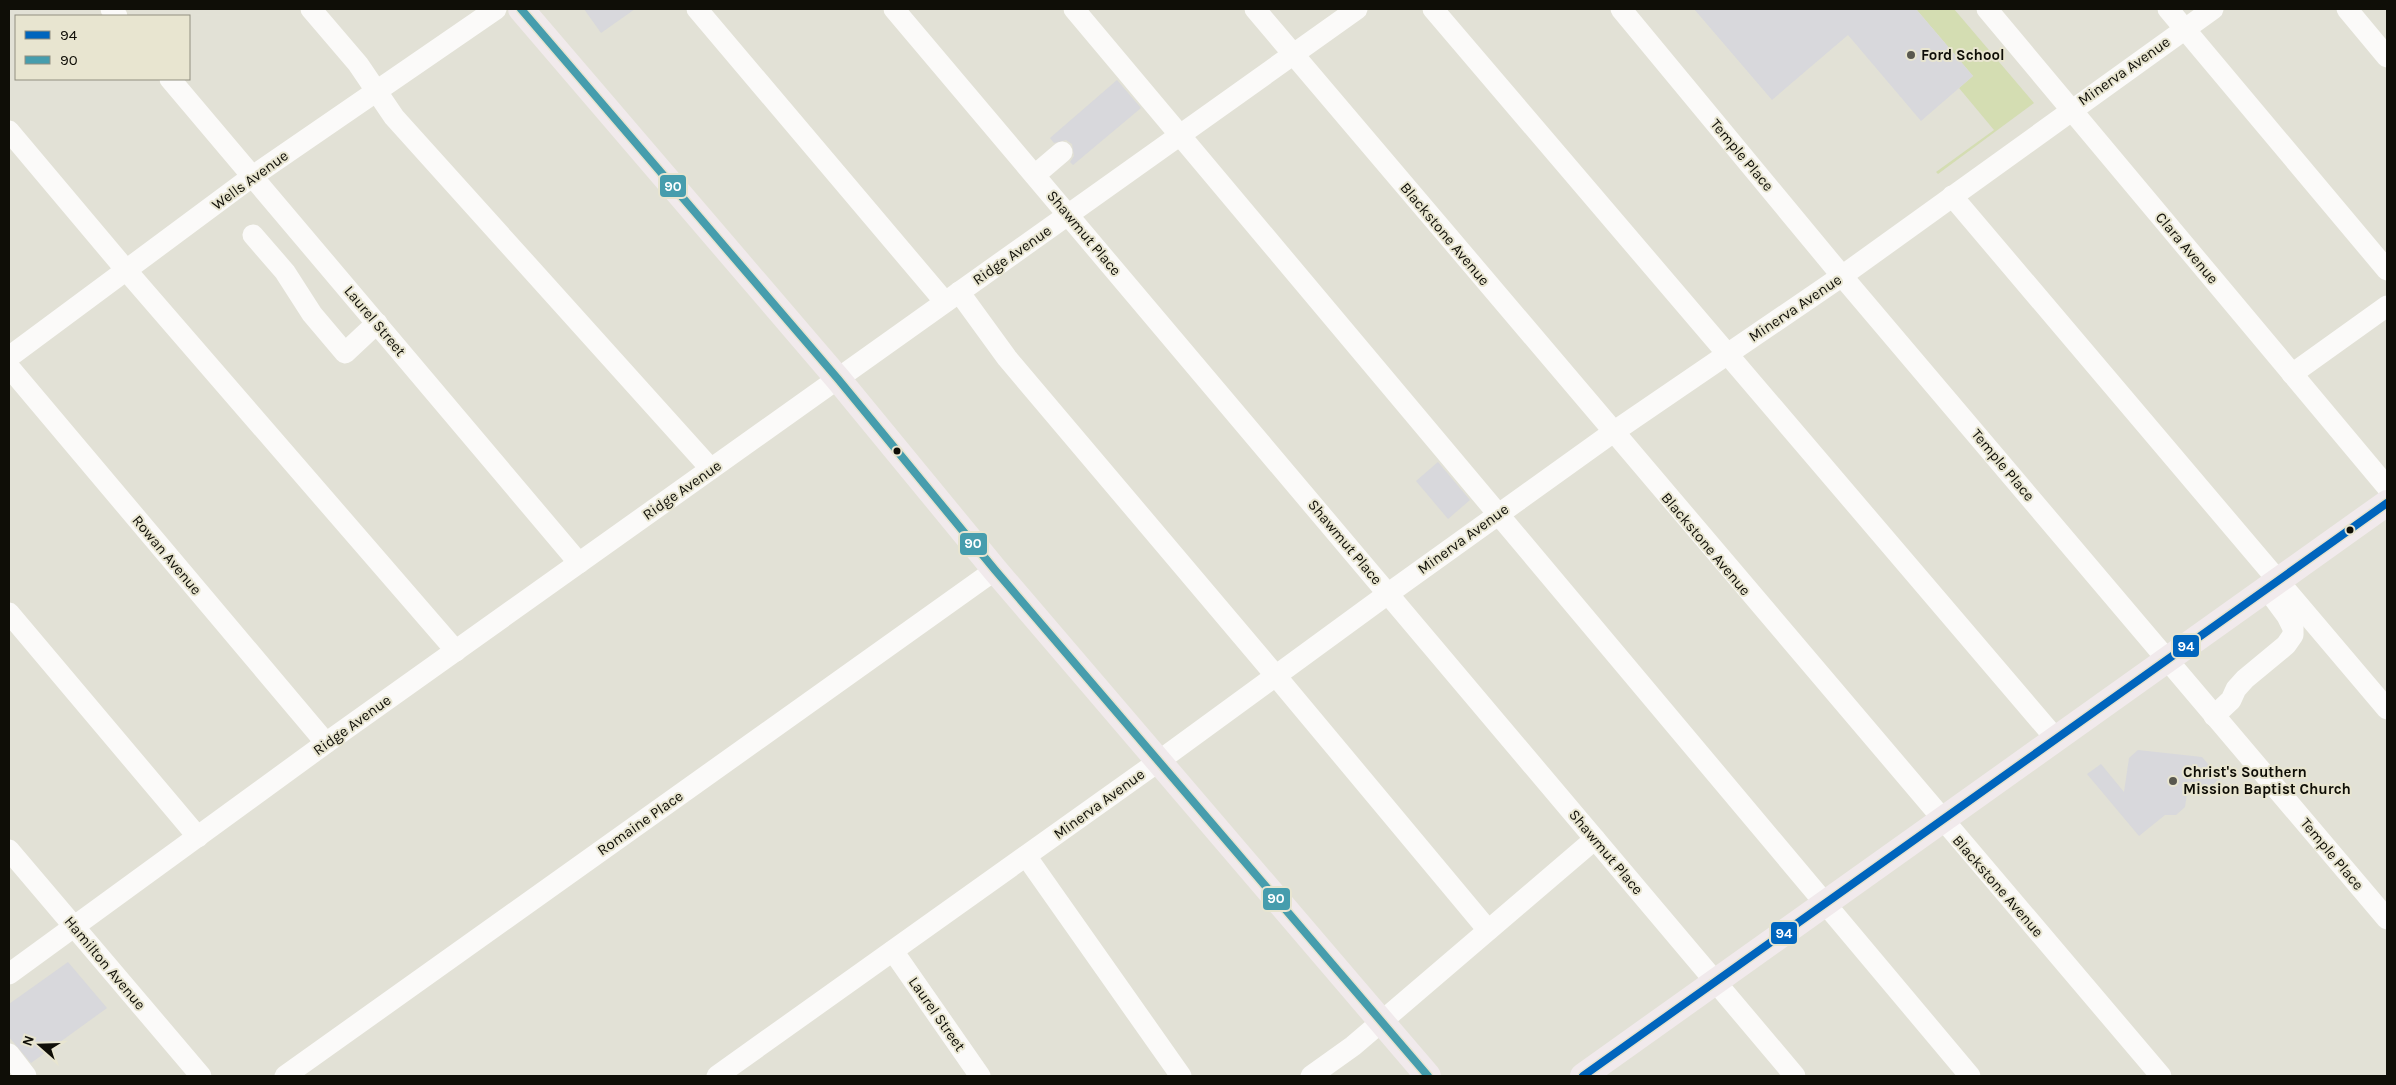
<svg xmlns="http://www.w3.org/2000/svg" width="2396" height="1085" font-family="Karla,sans-serif">
<rect width="100%" height="100%" fill="#e2e1d6"/>
<path fill="#d4ddb2" d="M1916,9H1954L2034,103L1938,174L1936,172L1994,130L1959,88L1973,76Z"/>
<g fill="#d8d8dc">
<path d="M584,9H635L601,33Z"/>
<path d="M1694,9H1916L1973,76L1921,121L1848,35L1772,100Z"/>
<path d="M1117,80L1141,108L1073,165L1070,162L1074,156L1072,144L1066,140L1054,143L1050,138Z"/>
<path d="M1438,462L1470,500L1448,519L1416,481Z"/>
<path d="M2138,750L2202,757L2220,778L2202,794L2189,781L2185,807L2176,815H2165L2139,836L2087,774L2101,764L2124,792L2129,758Z"/>
<path d="M68,962L107,1008L31,1063L9,1037V1004Z"/>
</g>
<g fill="none" stroke-linecap="round" stroke-linejoin="round">
<g stroke="#fbfaf9" stroke-width="21">
<path d="M111,9L117,16"/>
<path d="M311,9L358,64L394,117L711,469"/>
<path d="M697,9L945,302"/>
<path d="M894,9L1795,1076"/>
<path d="M1074,9L1970,1076"/>
<path d="M1255,9L2161,1076"/>
<path d="M1433,9L2056,739"/>
<path d="M1621,9L1842,276L2387,919"/>
<path d="M1987,9L2387,487"/>
<path d="M2168,9L2387,270"/>
<path d="M2347,9L2387,57"/>
<path d="M170,79L579,563"/>
<path d="M9,131L126,270L456,651"/>
<path d="M1035,175L1062,152"/>
<path d="M1952,196L2387,709"/>
<path d="M253,235L285,272L312,314L345,353L377,323"/>
<path d="M959,292L1007,358L1276,676L1488,930"/>
<path d="M9,357L253,176L496,9"/>
<path d="M9,367L326,743"/>
<path d="M2292,374L2387,306"/>
<path d="M9,613L198,837"/>
<path d="M2214,716L2231,700L2236,689L2245,679L2286,645L2293,635V628L2287,616L2267,589"/>
<path d="M9,850L201,1076"/>
<path d="M1026,856L1181,1076"/>
<path d="M893,951L980,1076"/>
<path d="M9,974L326,743L1357,9"/>
<path d="M9,1054L26,1076"/>
<path d="M285,1076L995,570"/>
<path d="M717,1076L1159,761L1389,593L1612,433L1842,276L2213,9"/>
<path d="M1311,1076L1353,1046L1595,839"/>
</g>
<g stroke="#f1eaec" stroke-width="26">
<path d="M521,9L838,379L995,570L1428,1076"/>
<path d="M1583,1076L2387,503"/>
</g>
<g stroke="#e8e5d0" stroke-width="11">
<path id="bus-1" d="M1583,1076L2387,503"/>
</g>
<g stroke="#e8e5d0" stroke-width="11">
<path id="bus-2" d="M521,9L838,379L995,570L1428,1076"/>
</g>
<use href="#bus-1" stroke="#0065bd" stroke-width="8"/>
<use href="#bus-2" stroke="#469dad" stroke-width="8"/>
</g>
<g fill="#59584f" stroke="#e8e5d0" stroke-width="2">
<circle cx="1911" cy="55" r="5"/>
<circle cx="2173" cy="781" r="5"/>
</g>
<g fill="#0f0e07" stroke="#e8e5d0" stroke-width="2">
<circle cx="897" cy="451" r="4.5"/>
<circle cx="2350" cy="530" r="4.5"/>
</g>
<g text-anchor="middle" dominant-baseline="central" stroke-width="4" stroke-linejoin="round" paint-order="stroke">
<g font-size="15" font-weight="bold" fill="#0f0e07" stroke="#e8e5d0" text-anchor="start">
<text x="1921" y="55">Ford School</text>
<text x="2183" y="772">Christ's Southern<tspan x="2183" dy="17">Mission Baptist Church</tspan></text>
</g>
<g font-size="15" fill="#0f0e07" stroke="#e8e5d0">
<text transform="translate(2124 71) rotate(-35)">Minerva Avenue</text>
<text transform="translate(1742 155) rotate(50)">Temple Place</text>
<text transform="translate(250 180) rotate(-36)">Wells Avenue</text>
<text transform="translate(1084 233) rotate(50)">Shawmut Place</text>
<text transform="translate(1445 234) rotate(50)">Blackstone Avenue</text>
<text transform="translate(2187 248) rotate(50)">Clara Avenue</text>
<text transform="translate(1012 255) rotate(-35)">Ridge Avenue</text>
<text transform="translate(1795 308) rotate(-34)">Minerva Avenue</text>
<text transform="translate(375 321) rotate(50)">Laurel Street</text>
<text transform="translate(2003 465) rotate(50)">Temple Place</text>
<text transform="translate(682 490) rotate(-35)">Ridge Avenue</text>
<text transform="translate(1463 539) rotate(-36)">Minerva Avenue</text>
<text transform="translate(1345 542) rotate(50)">Shawmut Place</text>
<text transform="translate(1706 544) rotate(50)">Blackstone Avenue</text>
<text transform="translate(167 555) rotate(50)">Rowan Avenue</text>
<text transform="translate(352 725) rotate(-36)">Ridge Avenue</text>
<text transform="translate(1099 804) rotate(-36)">Minerva Avenue</text>
<text transform="translate(640 823) rotate(-35)">Romaine Place</text>
<text transform="translate(1606 852) rotate(50)">Shawmut Place</text>
<text transform="translate(2332 854) rotate(50)">Temple Place</text>
<text transform="translate(1998 886) rotate(49)">Blackstone Avenue</text>
<text transform="translate(105 963) rotate(50)">Hamilton Avenue</text>
<text transform="translate(937 1014) rotate(55)">Laurel Street</text>
</g>
</g>
<g stroke="#e8e5d0" stroke-width="2">
<rect x="659" y="174" width="28" height="24" rx="5" fill="#469dad"/>
<rect x="959" y="532" width="29" height="24" rx="5" fill="#469dad"/>
<rect x="2172" y="634" width="28" height="24" rx="5" fill="#0065bd"/>
<rect x="1262" y="887" width="29" height="24" rx="5" fill="#469dad"/>
<rect x="1770" y="921" width="28" height="24" rx="5" fill="#0065bd"/>
</g>
<g font-size="14" text-anchor="middle" font-weight="bold" fill="#fff">
<text x="673" y="191">90</text>
<text x="973" y="548">90</text>
<text x="2186" y="651">94</text>
<text x="1276" y="903">90</text>
<text x="1784" y="938">94</text>
</g>
<rect width="2396" height="1085" fill="none" stroke="#0f0e07" stroke-width="20"/>
<rect x="15" y="15" width="175" height="65" fill="#e8e5d0" stroke="#918f80"/>
<rect x="25" y="31" width="25" height="8" fill="#0065bd" stroke="#918f80"/>
<text x="60" y="40" font-size="15" fill="#0f0e07">94</text>
<rect x="25" y="56" width="25" height="8" fill="#469dad" stroke="#918f80"/>
<text x="60" y="65" font-size="15" fill="#0f0e07">90</text>
<g transform="translate(40 1045) rotate(290)" stroke="#e8e5d0" stroke-width="4" paint-order="stroke">
<path d="M0-4L9 19L0 12L-9 19Z" fill="#0f0e07"/>
<text y="-8" font-size="14" font-weight="bold" text-anchor="middle" fill="#0f0e07">N</text>
</g>
</svg>
